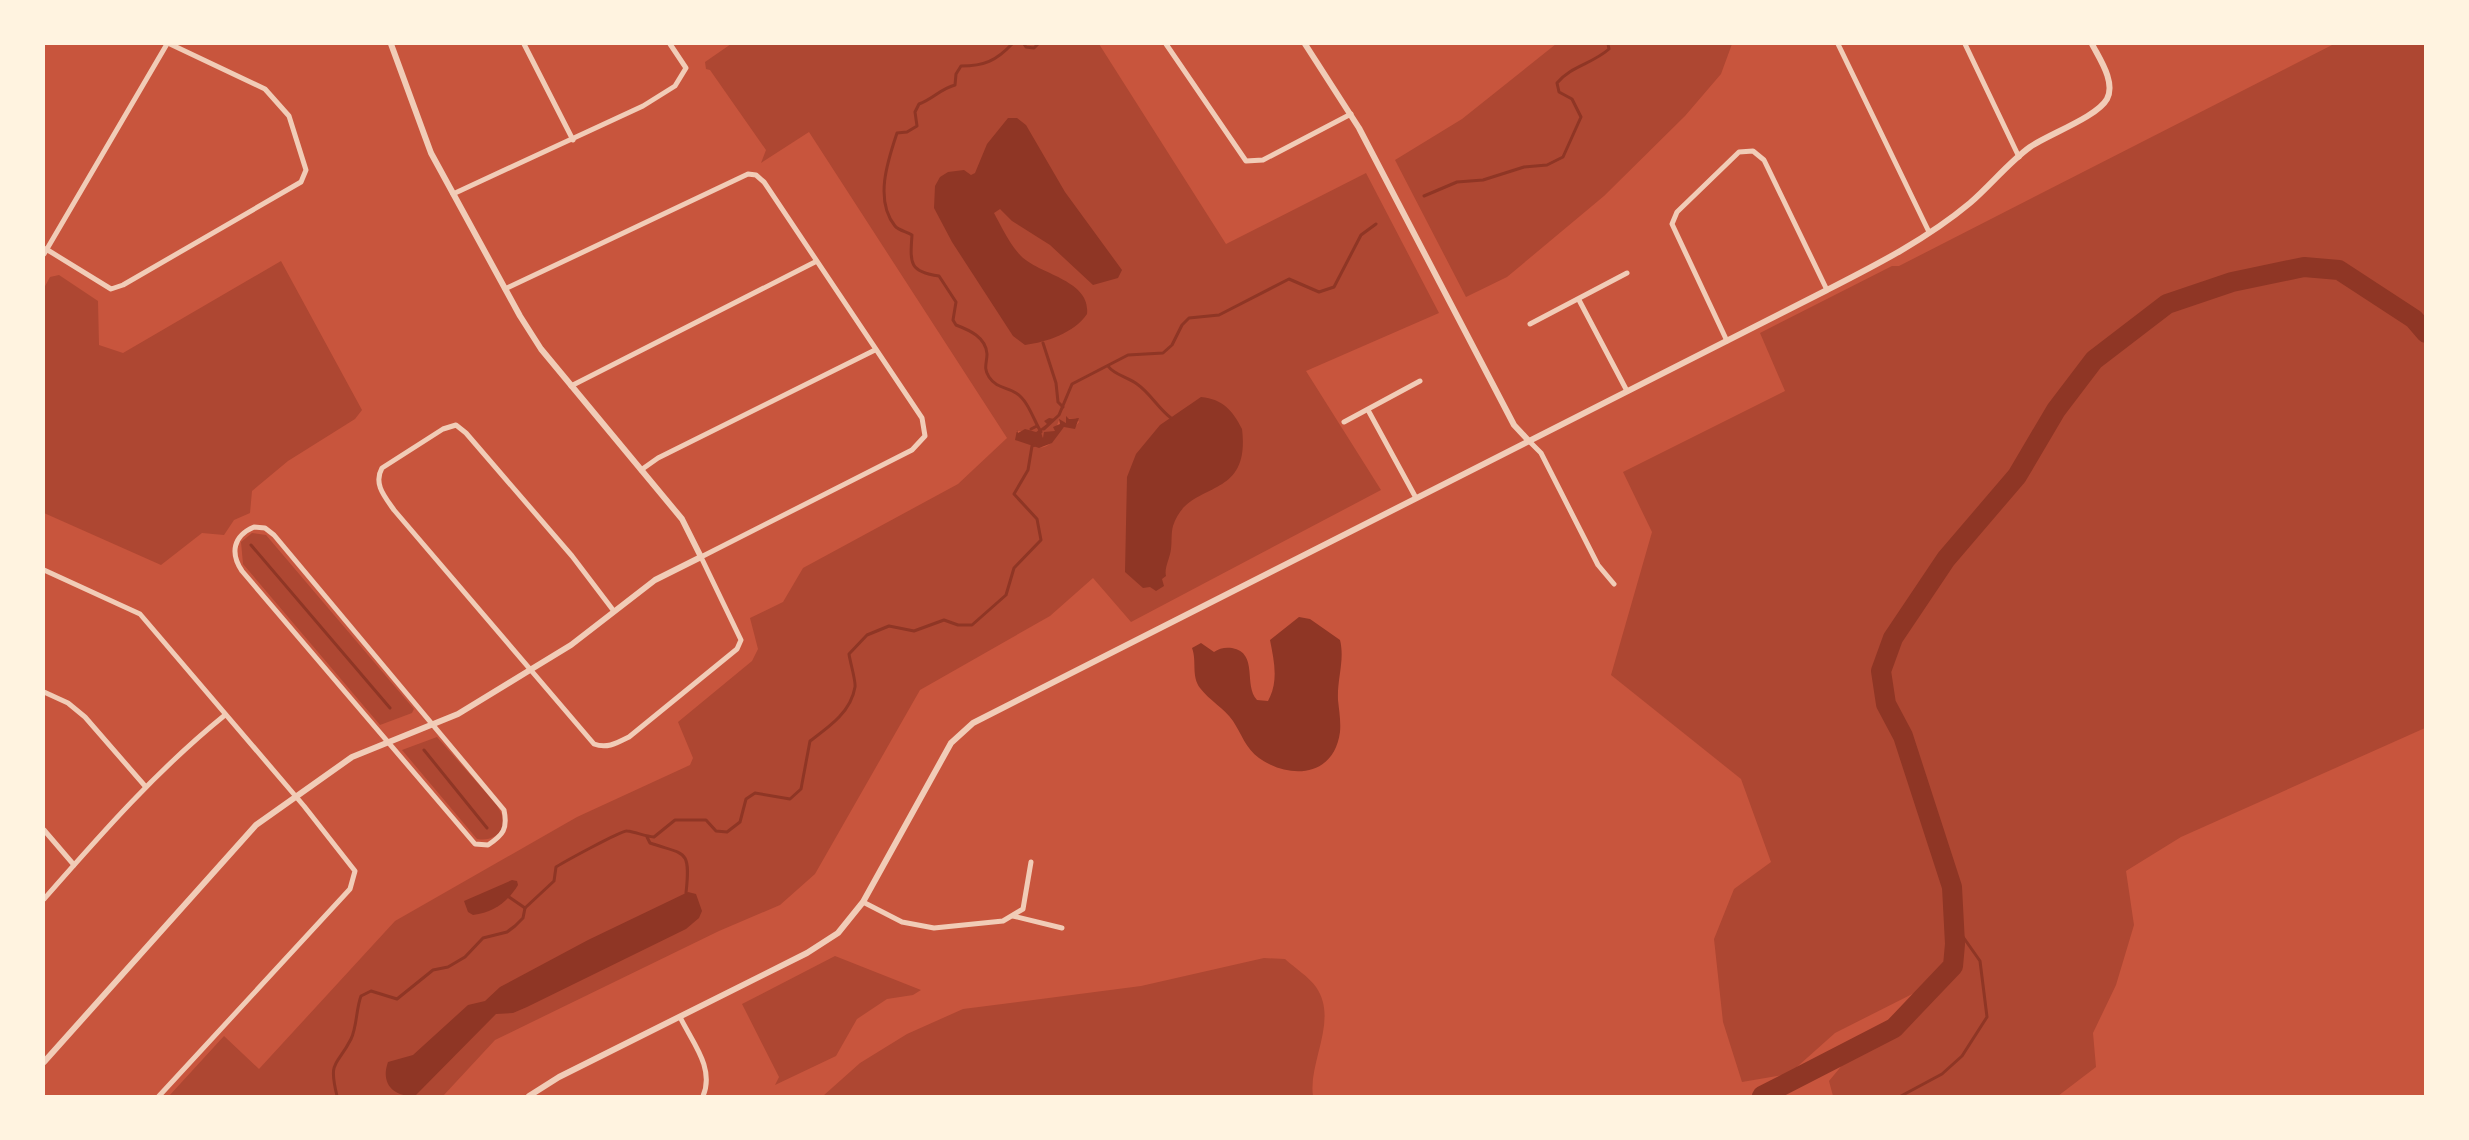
<svg xmlns="http://www.w3.org/2000/svg" width="2469" height="1140" font-family="'Space Grotesk',sans-serif">
<rect width="100%" height="100%" fill="#c8553d"/>
<g fill="#ae4732" fill-rule="evenodd">
<path d="M731,44H1099L1226,244L1366,173L1439,313L1306,371L1381,490L1131,622L1093,578L1050,616L920,690L815,874L780,905L719,931L495,1040L443,1096H169L224,1036L259,1069L395,921L577,817L690,765L693,758L678,722L752,661L758,649L750,618L783,602L803,568L958,484L1007,438L809,132L761,163L766,150L710,70L706,69L705,62ZM1076,418L1079,422L1075,427H1064C1059,431 1056,437 1052,442C1039,455 1024,442 1016,431L1036,432L1054,420L1041,432L1043,438L1055,431L1059,420L1066,423V419Z"/>
<path d="M1556,44H1732L1721,74L1685,116L1604,196L1507,277L1466,297L1395,160L1462,119Z"/>
<path d="M2334,44H2425V728L2181,837L2126,871L2134,925L2116,985L2093,1033L2096,1067L2058,1096H1833L1829,1081L1868,1034L1918,1000L1942,979L1835,1033L1789,1074L1742,1082L1723,1022L1714,939L1734,889L1771,862L1741,779L1611,675L1652,532L1623,472L1785,391L1760,333L1892,266H1899Z"/>
<path d="M281,261L362,410L355,419L288,461L252,491L250,513L234,520L224,535L202,533L161,565L44,513V288L50,277L59,275L98,301L99,345L123,353Z"/>
<path d="M252,533L266,535L414,709L412,713L380,725L243,564L241,542Z"/>
<path d="M437,737L497,805L502,815L504,828C496,837 489,841 477,839L402,750Z"/>
<path d="M835,956L921,990L913,995L887,999L857,1019L836,1056L775,1085L779,1077L742,1004Z"/>
<path d="M1264,958L1285,959C1295,968 1309,977 1316,987C1339,1020 1308,1062 1313,1096H823L860,1063L907,1034L963,1009L1141,986Z"/>
</g>
<g fill="#8f3625">
<path d="M1008,118H1017L1026,125L1065,192L1122,270L1118,278L1093,285L1050,245L1012,221L1000,209L994,213C1001,226 1010,245 1021,256C1040,275 1091,280 1087,314C1074,333 1047,342 1025,345L1013,336L952,242L934,208L935,186L940,177L948,172L964,170L971,175L975,173L987,144Z"/>
<path d="M1201,397C1223,399 1233,411 1242,429C1251,503 1188,478 1173,526C1171,533 1172,542 1171,549C1170,558 1164,568 1166,576L1162,579L1164,586L1156,591L1150,587L1143,588L1125,572L1127,477L1136,454L1160,425Z"/>
<path d="M1066,416L1069,419L1079,418L1075,429L1064,427L1052,443L1039,448L1015,440L1017,430L1018,433L1025,429L1036,432L1047,424L1044,421L1049,418L1055,419L1041,432L1043,438L1044,432L1055,431L1053,427L1060,424L1059,419L1066,423Z"/>
<path d="M1299,617L1310,619L1340,640C1345,660 1337,679 1338,700C1339,710 1341,721 1340,732C1334,777 1290,780 1259,758C1246,749 1241,733 1233,721C1224,708 1209,700 1200,688C1191,676 1197,661 1192,648L1201,643L1214,652C1219,648 1226,647 1232,648C1259,653 1243,685 1257,700L1268,701C1279,681 1274,661 1270,640Z"/>
<path d="M512,880L517,881L518,885C507,903 493,912 473,915L468,912L464,901Z"/>
<path d="M688,892L696,894L702,911L699,918L686,929L527,1007L513,1013L496,1014L415,1096C394,1097 380,1084 388,1062L413,1055L468,1005L485,1001L500,987L588,940Z"/>
</g>
<g fill="none" stroke-linecap="round" stroke-linejoin="round">
<g stroke="#8f3625" stroke-width="3">
<path d="M1012,44C996,61 984,66 961,66L956,74L955,85C940,89 933,99 919,104L915,112L917,126L907,132L897,133C888,160 874,200 895,226C898,230 907,232 912,235C910,263 909,272 939,276L956,302L953,320L956,325C969,330 986,337 987,354C987,363 983,368 989,377C996,388 1007,387 1016,393C1028,400 1034,421 1041,432"/>
<path d="M1024,44L1026,47L1034,48L1038,44"/>
<path d="M1424,196L1457,182L1483,180L1524,167L1547,165L1563,157L1581,117L1572,99L1559,92L1557,83C1571,66 1592,64 1609,49L1608,44"/>
<path d="M1043,343L1056,383L1058,402L1063,407"/>
<path d="M1108,366C1114,375 1128,377 1137,384C1150,393 1158,408 1171,418"/>
<path d="M1031,429L1037,426"/>
<path d="M1044,429L1059,415L1072,384L1128,355L1163,353L1172,345L1182,325L1189,318L1219,315L1289,279L1319,292L1334,287L1361,235L1376,224"/>
<path d="M251,545L390,708"/>
<path d="M424,750L487,828"/>
<path d="M647,837L650,843C685,855 691,848 686,893"/>
<path d="M509,897L525,908"/>
<path d="M337,1096C328,1059 337,1067 351,1039C357,1027 356,1009 361,996L371,991L397,999L433,970L448,967L465,957L483,938L507,932L515,926L523,918L525,908L554,881L556,867C564,862 622,830 627,831C636,832 644,836 654,837L675,820H706L716,831L727,832L740,822L746,799L755,793L790,799L801,789L810,741C829,727 851,712 855,687C856,681 850,662 849,654L867,635L889,626L914,631L944,620L958,625H972L1006,595L1014,568L1041,540L1037,519L1014,494L1028,470L1032,446L1035,445"/>
<path d="M1901,1096L1942,1074L1962,1056L1987,1017L1980,961L1961,934"/>
</g>
<path stroke="#8f3625" stroke-width="20" d="M1762,1096L1894,1028L1953,966L1955,944L1952,887L1903,736L1886,704L1881,671L1893,638L1946,559L2017,476L2056,410L2094,360L2167,304L2232,282L2304,267L2339,270L2414,319L2426,333"/>
<g stroke="#f1ccb7" stroke-width="5">
<path d="M524,44L573,140"/>
<path d="M1166,44L1246,161L1263,160L1351,114"/>
<path d="M1838,44L1929,232"/>
<path d="M1965,44L2019,157"/>
<path d="M453,194L643,106L675,86L686,68L670,44"/>
<path d="M46,249L111,289L123,285L301,182L306,170L289,116L265,89L170,44"/>
<path d="M44,254L167,44"/>
<path d="M505,289L748,174L756,175L764,182L922,418L925,436L912,450L701,557L741,640L737,649L629,737C617,743 607,749 594,744L394,510C385,497 373,484 382,468L443,429L456,425L466,433L572,556L613,610"/>
<path d="M1579,300L1627,391"/>
<path d="M1530,324L1627,273"/>
<path d="M1727,341L1672,224L1677,212L1739,152L1753,151L1764,160L1827,290"/>
<path d="M571,386L815,262"/>
<path d="M1368,410L1416,498"/>
<path d="M1344,422L1420,381"/>
<path d="M1528,440L1541,453L1598,565L1614,584"/>
<path d="M641,470L658,458L875,350"/>
<path d="M254,527L265,528L274,535L504,810C508,829 503,835 488,845L475,844L242,571C230,553 233,536 254,527Z"/>
<path d="M44,570L140,614L304,806L355,871L350,889L159,1096"/>
<path d="M44,692L68,703L85,717L145,786"/>
<path d="M44,830L74,865"/>
<path d="M44,899C101,834 157,770 225,715"/>
<path d="M863,902L902,922L934,928L1003,921L1023,909L1031,862"/>
<path d="M1013,916L1062,928"/>
<path d="M680,1017C692,1042 715,1068 703,1096"/>
</g>
<g stroke="#f1ccb7" stroke-width="6">
<path d="M1305,44L1359,128L1514,425L1528,440"/>
<path d="M44,1062L256,825L352,757L458,714L530,670L571,645L655,580L701,557L682,519L541,349L520,316L431,153L391,44"/>
<path d="M529,1096L559,1077L807,953L838,933L863,902L951,743L973,723L1827,290C1876,265 1927,239 1970,203C1991,185 2008,163 2030,147C2049,134 2097,117 2107,99C2116,82 2099,58 2092,44"/>
</g>
</g>
<rect width="2469" height="1140" fill="none" stroke="#fff3e0" stroke-width="90"/>
</svg>
